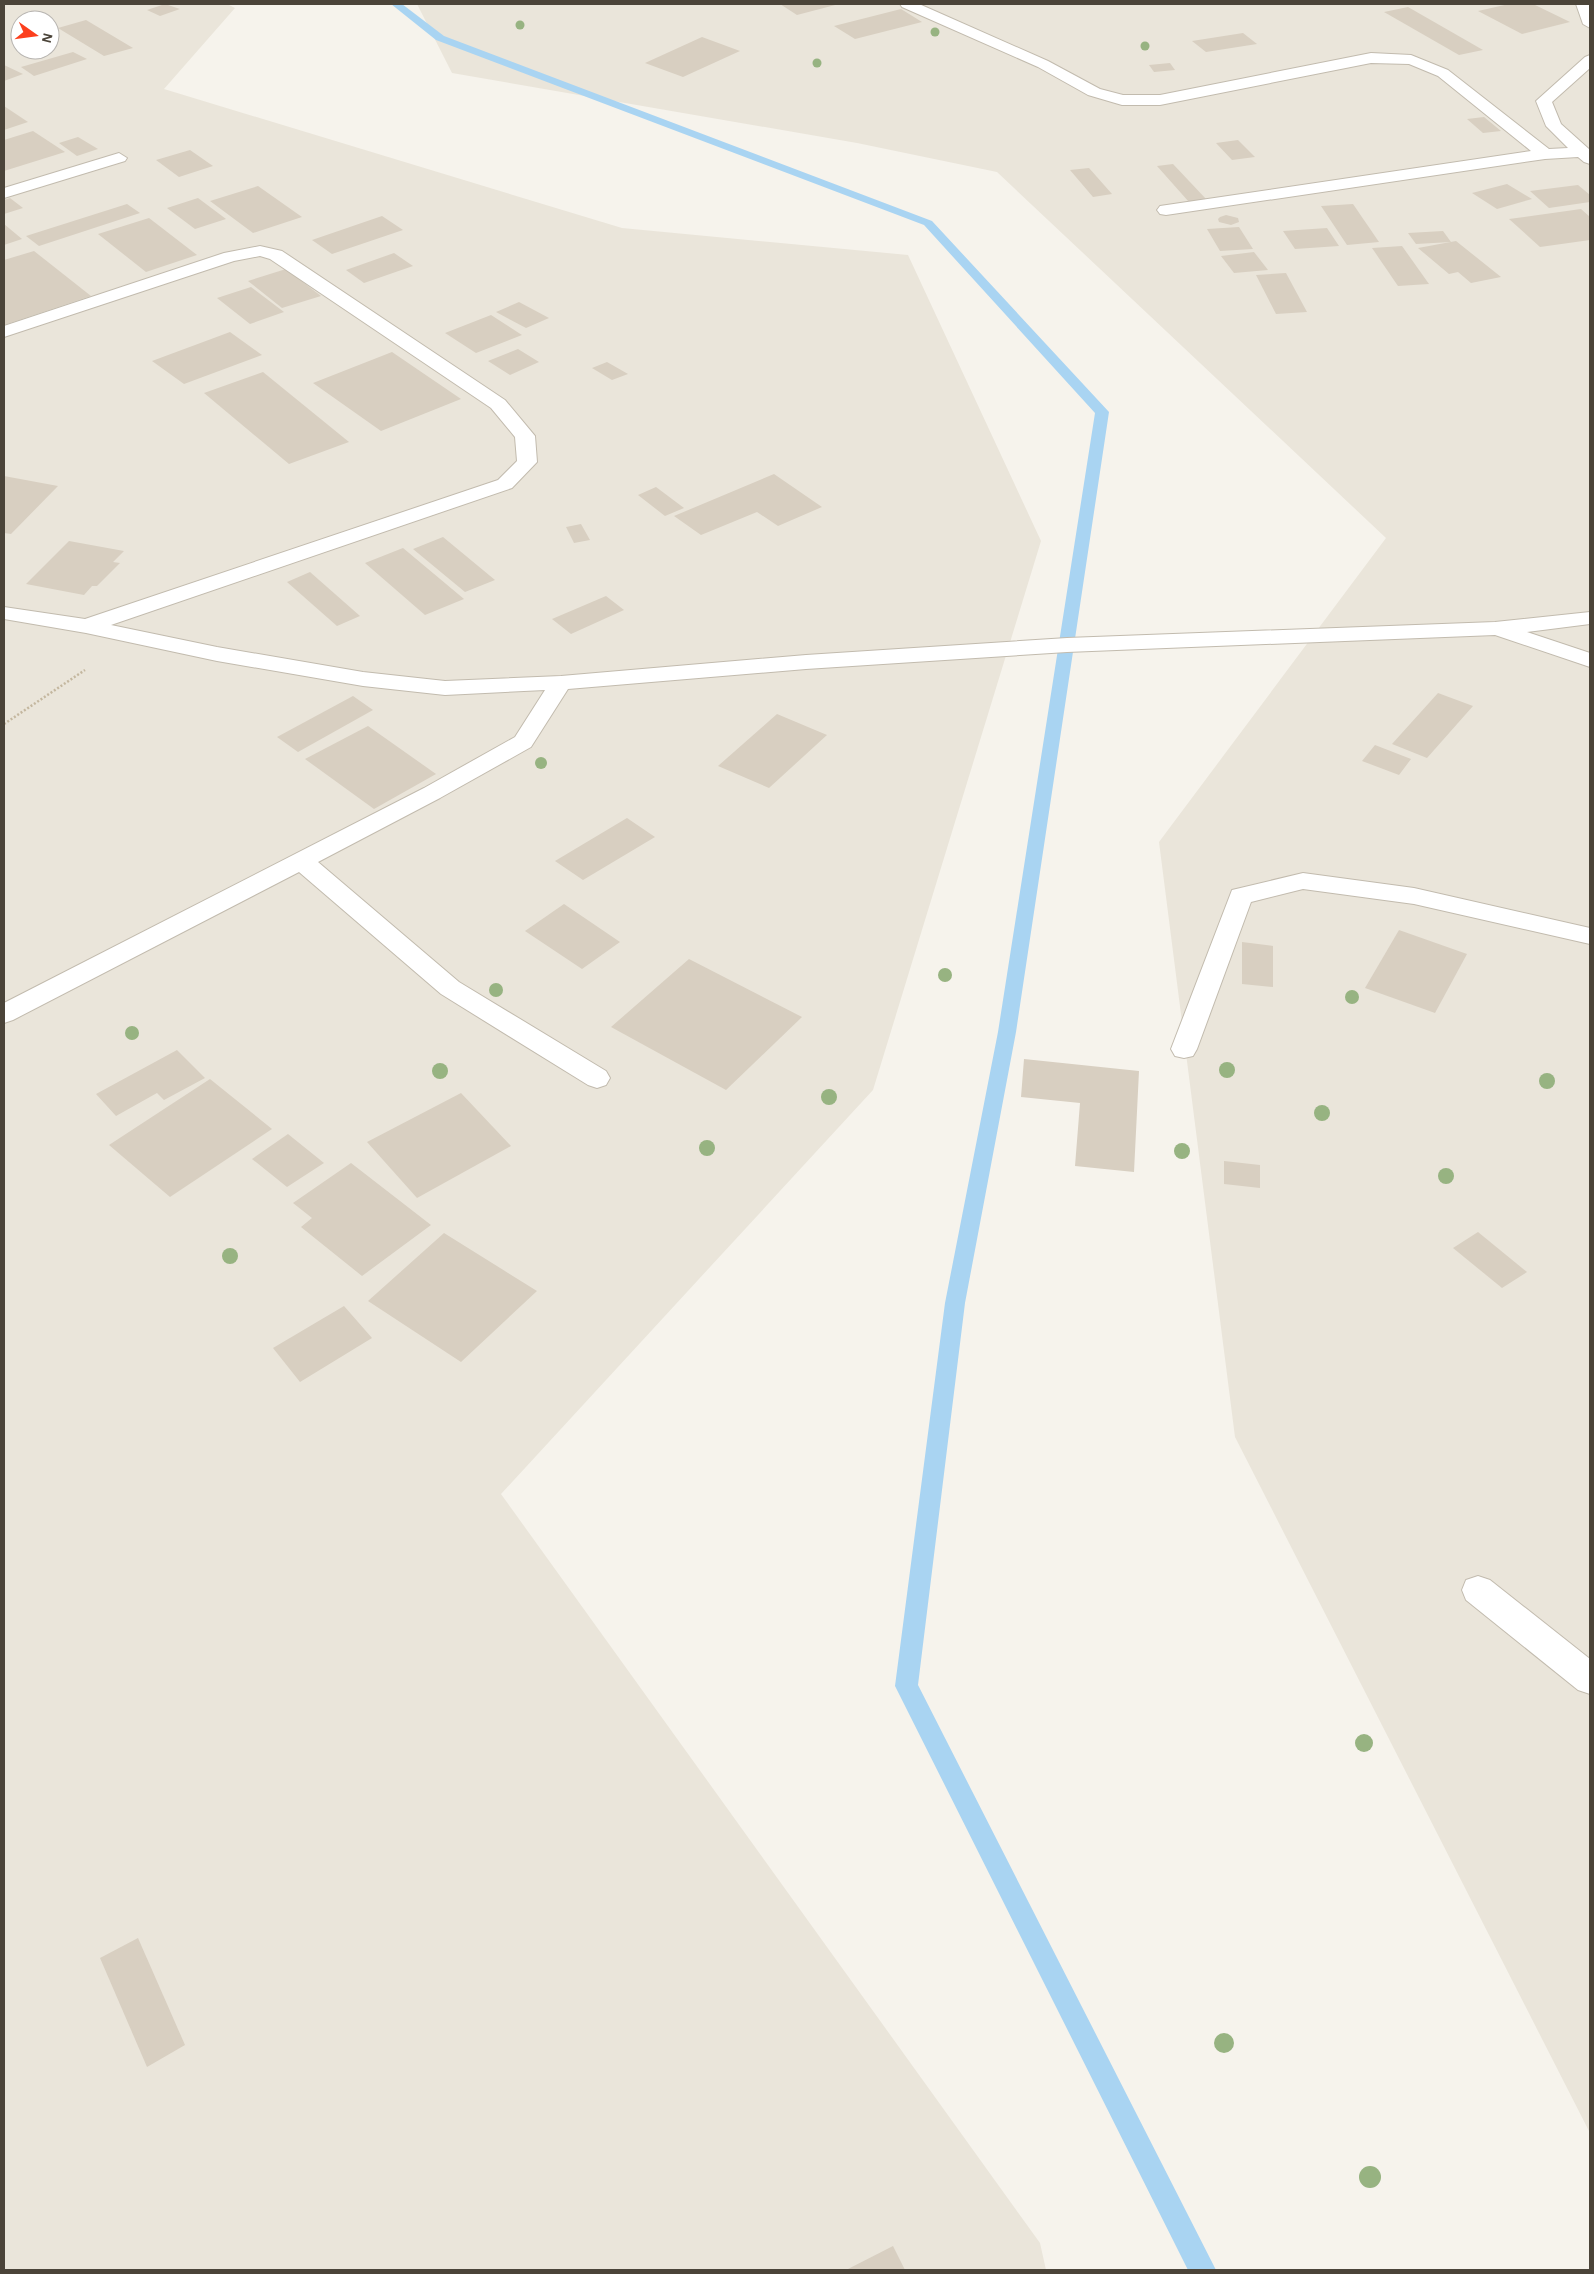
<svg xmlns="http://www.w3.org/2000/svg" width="1594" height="2274" font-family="'Alegreya Sans',sans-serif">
<rect width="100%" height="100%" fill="#f6f3ec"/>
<g fill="#eae5da" fill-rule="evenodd">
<path d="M4,4H227L235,8L164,89L622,228L908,255L1041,541L873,1090L501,1494L1040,2243L1046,2270H4ZM20,20H50V50H20Z"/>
<path d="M417,4H1590V2133L1235,1437L1159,842L1386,538L997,172L857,143L452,73Z"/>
</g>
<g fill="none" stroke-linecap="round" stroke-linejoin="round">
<path fill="#a9d4f2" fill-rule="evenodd" d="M391,4H402L444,36L932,221L1109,412L1016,1032L965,1303L918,1685L1216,2270H1188L895,1686L945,1303L998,1032L1095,413L924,225L436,40Z"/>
</g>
<g fill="#d8cfc1">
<path d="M165,4L180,9L160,16L147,10Z"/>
<path d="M780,4H839L797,15Z"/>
<path d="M1509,4H1533L1570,22L1522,34L1478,11Z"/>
<path d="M1408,7L1483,50L1459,55L1384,12Z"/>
<path d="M901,9L922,22L855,39L834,26Z"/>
<path d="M86,20L133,48L104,56L58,28Z"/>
<path d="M1243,33L1257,44L1206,52L1192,41Z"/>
<path d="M702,37L740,51L683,77L645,63Z"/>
<path d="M73,52L87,59L34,76L21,67Z"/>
<path d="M1170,63L1175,70L1154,72L1149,65Z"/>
<path d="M4,65L23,74L4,81Z"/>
<path d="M4,106L28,122L4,130Z"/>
<path d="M1484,117L1501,131L1483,133L1467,119Z"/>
<path d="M33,131L65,152L4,171V140Z"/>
<path d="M78,137L98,149L77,156L59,143Z"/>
<path d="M1238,140L1255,157L1232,160L1216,143Z"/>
<path d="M190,150L213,166L179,177L156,160Z"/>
<path d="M1173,164L1206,199L1189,202L1157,166Z"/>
<path d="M1089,168L1112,194L1093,197L1070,170Z"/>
<path d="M1507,184L1532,199L1497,209L1472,193Z"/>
<path d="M1578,185L1590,195V202L1549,208L1530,191Z"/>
<path d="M258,186L302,217L253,233L210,201Z"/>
<path d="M10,198L23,208L4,214V200Z"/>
<path d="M198,198L226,219L195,229L167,208Z"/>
<path d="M127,204L140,213L39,246L26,236Z"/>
<path d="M1353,204L1379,242L1347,245L1321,206Z"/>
<path d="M1581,209L1590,217V240L1540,247L1509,219Z"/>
<path d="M1226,215L1238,218L1239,222L1231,225L1219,222L1218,219L1220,217Z"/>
<path d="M382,216L403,230L332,254L312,240Z"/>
<path d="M149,218L197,255L146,272L98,234Z"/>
<path d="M4,224L22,239L4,245Z"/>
<path d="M1239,227L1253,249L1220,251L1207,229Z"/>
<path d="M1327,228L1339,246L1295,249L1283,231Z"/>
<path d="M1443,231L1451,242L1416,244L1408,233Z"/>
<path d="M1456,241L1501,277L1471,283L1458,272L1449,274L1418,248Z"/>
<path d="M1402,246L1429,284L1398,286L1372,248Z"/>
<path d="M34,251L91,296L4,325V260Z"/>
<path d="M1254,252L1268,270L1234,273L1221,256Z"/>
<path d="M394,253L413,266L364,283L346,270Z"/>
<path d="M286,269L321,296L282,308L248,281Z"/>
<path d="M1286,273L1307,312L1276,314L1256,275Z"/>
<path d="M251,287L284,312L250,324L217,298Z"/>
<path d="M519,302L549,318L526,328L496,312Z"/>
<path d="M491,315L522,335L476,353L445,333Z"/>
<path d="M230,332L262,355L184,384L152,361Z"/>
<path d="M518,349L539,362L510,375L488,361Z"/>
<path d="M392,352L461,399L381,431L313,383Z"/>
<path d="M607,362L628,374L612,380L592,368Z"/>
<path d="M263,372L349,442L289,464L204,393Z"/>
<path d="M774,474L822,507L778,526L757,512L701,535L674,516Z"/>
<path d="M4,476L58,486L11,534L4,533Z"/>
<path d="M656,487L684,508L665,516L638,495Z"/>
<path d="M581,524L590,540L574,543L566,527Z"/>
<path d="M443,537L495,580L465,592L413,549Z"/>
<path d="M69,541L124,551L113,562L120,563L97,586H92L84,595L26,584Z"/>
<path d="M403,548L464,599L425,615L365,563Z"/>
<path d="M310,572L360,616L337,626L287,582Z"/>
<path d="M606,596L624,610L571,634L552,619Z"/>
<path d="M1438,693L1473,706L1427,758L1392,744Z"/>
<path d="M353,696L373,710L298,752L277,737Z"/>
<path d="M777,714L827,735L769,788L718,766Z"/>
<path d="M368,726L436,774L374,809L305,759Z"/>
<path d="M1375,745L1411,759L1399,775L1362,761Z"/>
<path d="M627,818L655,837L583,880L555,861Z"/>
<path d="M564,904L620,942L582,969L525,931Z"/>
<path d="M1399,930L1467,954L1435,1013L1365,988Z"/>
<path d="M1242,942L1273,946V987L1242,984Z"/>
<path d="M689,959L802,1017L726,1090L611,1027Z"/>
<path d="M177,1050L205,1078L164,1100L157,1093L116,1116L96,1094Z"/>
<path d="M1024,1059L1139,1071L1134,1172L1075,1166L1080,1103L1021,1097Z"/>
<path d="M210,1079L272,1129L170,1197L109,1145Z"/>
<path d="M461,1093L511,1146L417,1198L367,1142Z"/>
<path d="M288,1134L324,1163L287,1187L252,1159Z"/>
<path d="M1224,1161L1260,1165V1188L1224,1184Z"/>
<path d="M351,1163L431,1225L362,1276L301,1227L312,1218L293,1203Z"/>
<path d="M1478,1232L1527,1272L1502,1288L1453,1248Z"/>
<path d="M444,1233L537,1291L461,1362L368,1301Z"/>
<path d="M344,1306L372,1338L300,1382L273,1348Z"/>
<path d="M138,1938L185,2045L147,2067L100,1958Z"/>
<path d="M893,2246L905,2270H846Z"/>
</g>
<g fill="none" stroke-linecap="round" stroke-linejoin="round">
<g stroke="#c2bbae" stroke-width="2">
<g id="minor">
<path d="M900,4H919L1048,61L1100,89L1123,95H1160L1371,53L1411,55L1448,70L1549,149L1568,148L1546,126L1536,101L1585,57L1590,55V68L1552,102L1561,124L1590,150V164L1584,162L1578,157L1545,159L1166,215L1160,214L1157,210L1160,206L1531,151L1438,76L1409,64L1371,63L1160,105H1122L1088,95L1038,67L902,7Z"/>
<path d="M1576,4H1590V28L1583,24Z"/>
<path d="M119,153L127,158L125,161L4,198V188Z"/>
<path d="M260,246L282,251L505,400L535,436L537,462L512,488L111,625L217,647L363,672L445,681L561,676L806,655L1067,638L1495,622L1590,612V624L1527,632L1590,653V667L1495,635L1067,652L806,669L568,689L531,747L440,798L318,862L459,982L606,1071L610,1078L606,1085L597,1088L588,1085L441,994L299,872L13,1020L4,1023V1003L424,788L515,737L545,690L445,695L363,686L217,661L86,633L4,619V607L85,619L498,480L517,461L515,437L491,408L270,259L260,256L234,261L4,337V326L224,253Z"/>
<path d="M1303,873L1414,888L1590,928V944L1414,904L1303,889L1251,902L1197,1049L1193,1056L1184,1058L1175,1056L1171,1049L1232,890Z"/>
<path d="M1478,1576L1490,1580L1590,1659V1694L1578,1690L1466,1600L1462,1590L1466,1580Z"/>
</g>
</g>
<path stroke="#c4b79f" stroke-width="2.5" stroke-dasharray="2 2" stroke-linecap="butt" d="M4,724L85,670"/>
<use href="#minor" fill="#fff" fill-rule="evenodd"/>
</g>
<g fill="#97b381">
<circle cx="520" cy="25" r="4.5"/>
<circle cx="935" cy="32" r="4.5"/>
<circle cx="1145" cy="46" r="4.5"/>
<circle cx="817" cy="63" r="4.5"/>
<circle cx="541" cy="763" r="6"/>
<circle cx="945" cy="975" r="7"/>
<circle cx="496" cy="990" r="7"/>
<circle cx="1352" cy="997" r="7"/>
<circle cx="132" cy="1033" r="7"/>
<circle cx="1227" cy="1070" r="8"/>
<circle cx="440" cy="1071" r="8"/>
<circle cx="1547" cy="1081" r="8"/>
<circle cx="829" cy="1097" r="8"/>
<circle cx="1322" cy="1113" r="8"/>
<circle cx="707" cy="1148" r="8"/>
<circle cx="1182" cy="1151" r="8"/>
<circle cx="1446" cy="1176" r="8"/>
<circle cx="230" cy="1256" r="8"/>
<circle cx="1364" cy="1743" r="9"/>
<circle cx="1224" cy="2043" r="10"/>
<circle cx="1370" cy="2177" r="11"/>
</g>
<rect width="1594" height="2274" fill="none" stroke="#4b4439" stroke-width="10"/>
<g transform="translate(35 35) rotate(104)"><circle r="24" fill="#ffffff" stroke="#b7b4b0"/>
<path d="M0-4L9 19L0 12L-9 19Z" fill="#fc3f1d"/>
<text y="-8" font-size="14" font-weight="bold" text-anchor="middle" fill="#4b4439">N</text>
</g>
</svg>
